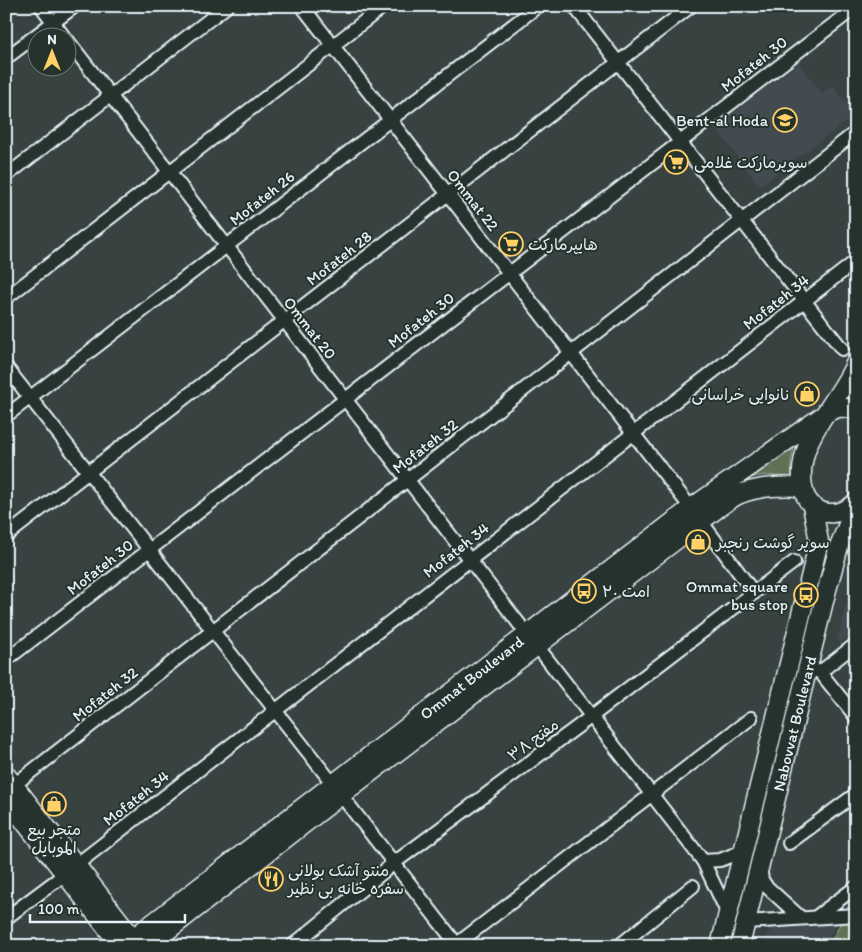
<svg xmlns="http://www.w3.org/2000/svg" width="862" height="952" font-family="Itim,'Playpen Sans Arabic',sans-serif">
<rect width="100%" height="100%" fill="#374241"/>
<filter id="ink" filterUnits="userSpaceOnUse"><feTurbulence type="fractalNoise" baseFrequency=".02" numOctaves="2"/><feDisplacementMap in="SourceGraphic" scale="10" xChannelSelector="R" yChannelSelector="G"/><feConvolveMatrix kernelMatrix="1 2 1 2 8 2 1 2 1" color-interpolation-filters="sRGB"/></filter>
<g filter="url(#ink)">
<g fill="#434c4f">
<path d="M799,63L822,93L833,85L855,115L759,186L714,126Z"/>
<path d="M856,564V632L841,643L837,641Z"/>
<path d="M836,924L825,946H762L772,925Z"/>
</g>
<g fill="#607154" stroke="#a4b1a6">
<path d="M795,443L791,462L792,480C776,475 761,473 745,480Z"/>
<path d="M841,922H856V946H829Z"/>
</g>
<g fill="none" stroke-linecap="round" stroke-linejoin="round">
<g stroke="#e8f1f8" stroke-width="16">
<g id="minor">
<path d="M41,6L65,38"/>
<path d="M302,6L691,508"/>
<path d="M574,6L842,349"/>
<path d="M68,41L527,634"/>
<path d="M6,58L75,6"/>
<path d="M6,176L227,6"/>
<path d="M6,298L384,6"/>
<path d="M6,367L333,784"/>
<path d="M6,416L538,6"/>
<path d="M701,521L754,593"/>
<path d="M6,536L691,6"/>
<path d="M537,646L703,861L728,914"/>
<path d="M6,660L856,7"/>
<path d="M807,668L820,672L856,644"/>
<path d="M820,672L856,717"/>
<path d="M14,785L856,132"/>
<path d="M341,795L458,946"/>
<path d="M789,843L856,794"/>
<path d="M703,861L720,860L743,851"/>
<path d="M76,865L856,261"/>
<path d="M760,867L762,880L766,886L801,918"/>
<path d="M816,917L856,887"/>
<path d="M6,918L65,874"/>
<path d="M746,922L856,915"/>
<path d="M457,944L751,718"/>
<path d="M292,946L394,863L592,716L794,562"/>
<path d="M619,946L693,886"/>
</g>
</g>
<g stroke="#e8f1f8" stroke-width="21">
<g id="secondary">
<path d="M856,362C839,404 791,441 804,492C807,503 817,512 829,513C840,514 848,510 856,502"/>
<path d="M6,775L139,946"/>
<path d="M6,798L121,946"/>
<path id="s1" d="M123,946L691,508L825,414C836,407 843,406 856,410"/>
<path d="M148,946L341,795L701,521C713,513 726,500 740,494C761,486 781,486 803,487"/>
<path d="M720,946L819,541L812,506"/>
<path id="s2" d="M740,946L825,597L839,546L856,505"/>
</g>
</g>
<use href="#minor" stroke="#26332d" stroke-width="12"/>
<use href="#secondary" stroke="#26332d" stroke-width="18"/>
</g>
</g>
<defs>
<g id="school-ring" transform="scale(1.25)"><circle r="9.5" fill="#26332d" stroke="#ffd166" stroke-width="1.5"/><path d="M0-5L7-2L0 1L-7-2ZM-4 1L0 2.5L4 1V4Q0 6-4 4Z" fill="#ffd166"/></g>
<g id="supermarket-ring" transform="scale(1.25)"><circle r="9.5" fill="#26332d" stroke="#ffd166" stroke-width="1.5"/><path d="M-6-5.5h2.5l.6 2H6L4.5 2H-2.5L-4.4-4H-6ZM-1.5 3.2a1.3 1.3 0 1 0 .1 0ZM3 3.2a1.3 1.3 0 1 0 .1 0Z" fill="#ffd166"/></g>
<g id="shop-ring" transform="scale(1.25)"><circle r="9.5" fill="#26332d" stroke="#ffd166" stroke-width="1.5"/><path d="M-5-2.5h2.3a2.7 3.5 0 0 1 5.4 0H5L5.5 6h-11ZM-1.5-2.5h3a1.5 2.3 0 0 0-3 0Z" fill="#ffd166"/></g>
<g id="bus-ring" transform="scale(1.25)"><circle r="9.5" fill="#26332d" stroke="#ffd166" stroke-width="1.5"/><path d="M-5-6H5V4H4V6H2V4H-2V6H-4V4H-5ZM-3.5-4V0h7V-4ZM-3.5 1.2v1.5H-2V1.2ZM2 1.2v1.5H3.5V1.2Z" fill="#ffd166"/></g>
<g id="restaurant-ring" transform="scale(1.25)"><circle r="9.5" fill="#26332d" stroke="#ffd166" stroke-width="1.5"/><path d="M-5-6h1v4h1v-4h1v4h1v-4h1v5L-1.5 .5V6h-2V.5L-5-1ZM5-6V6H3V1.5H1.5Q1.5-4 5-6Z" fill="#ffd166"/></g>
</defs>
<g fill-rule="evenodd">
<use href="#school-ring" x="785" y="120"/>
<use href="#supermarket-ring" x="676" y="162"/>
<use href="#supermarket-ring" x="511" y="244"/>
<use href="#shop-ring" x="807" y="394"/>
<use href="#shop-ring" x="698" y="542"/>
<use href="#bus-ring" x="584" y="591"/>
<use href="#bus-ring" x="806" y="595"/>
<use href="#shop-ring" x="54" y="804"/>
<use href="#restaurant-ring" x="271" y="879"/>
</g>
<g text-anchor="middle" dominant-baseline="central" stroke-width="4" stroke-linejoin="round" paint-order="stroke">
<g font-size="16" fill="#e8f1f8" stroke="#26332d">
<text transform="translate(754 64) rotate(-38)">Mofateh 30</text>
<text transform="translate(262 198) rotate(-38)">Mofateh 26</text>
<text transform="translate(473 200) rotate(52)">Ommat 22</text>
<text transform="translate(339 258) rotate(-38)">Mofateh 28</text>
<text transform="translate(776 302) rotate(-38)">Mofateh 34</text>
<text transform="translate(421 320) rotate(-38)">Mofateh 30</text>
<text transform="translate(310 328) rotate(52)">Ommat 20</text>
<text transform="translate(425 446) rotate(-38)">Mofateh 32</text>
<text transform="translate(456 550) rotate(-38)">Mofateh 34</text>
<text transform="translate(100 567) rotate(-38)">Mofateh 30</text>
<text stroke="none"><textPath href="#s1" startOffset="440">Ommat Boulevard</textPath></text>
<text transform="translate(105 694) rotate(-38)">Mofateh 32</text>
<text stroke="none"><textPath href="#s2" startOffset="229">Nabovvat Boulevard</textPath></text>
<text transform="translate(533 740) rotate(-37)">مفتح ۳۸</text>
<text transform="translate(136 798) rotate(-38)">Mofateh 34</text>
</g>
<g font-size="16" fill="#e8f1f8" stroke="#26332d" text-anchor="start">
<text x="768" y="120" text-anchor="end">Bent-al Hoda</text>
<text x="694" y="162">سوپرمارکت غلامی</text>
<text x="528" y="244">هایپرمارکت</text>
<text x="790" y="394" text-anchor="end">نانوایی خراسانی</text>
<text x="716" y="542">سوپر گوشت رنجبر</text>
<text x="788" y="586" text-anchor="end">Ommat square<tspan x="788" dy="18">bus stop</tspan></text>
<text x="602" y="591">امت ۲۰</text>
<text x="54" y="829" text-anchor="middle">متجر بيع<tspan x="54" dy="18">الموبايل</tspan></text>
<text x="288" y="870">منتو آشک بولانی<tspan x="288" dy="18">سفره خانه بی نظیر</tspan></text>
</g>
</g>
<rect width="862" height="952" fill="none" stroke="#26332d" stroke-width="25"/>
<rect x="12" y="12" width="837" height="927" fill="none" stroke="#e8f1f8" stroke-width="2" filter="url(#ink)"/>
<g transform="translate(52 52)"><circle r="24" fill="#26332d" stroke="#747f7e"/>
<path d="M0-4L9 19L0 12L-9 19Z" fill="#ffd166"/>
<text y="-8" font-size="14" font-weight="bold" text-anchor="middle" fill="#e8f1f8">N</text>
</g>
<path d="M30 914v8h155v-8" fill="none" stroke="#e8f1f8" stroke-width="2.5"/>
<text x="38" y="914" font-size="15" fill="#e8f1f8" stroke="#26332d" stroke-width="4" paint-order="stroke">100 m</text>
</svg>
